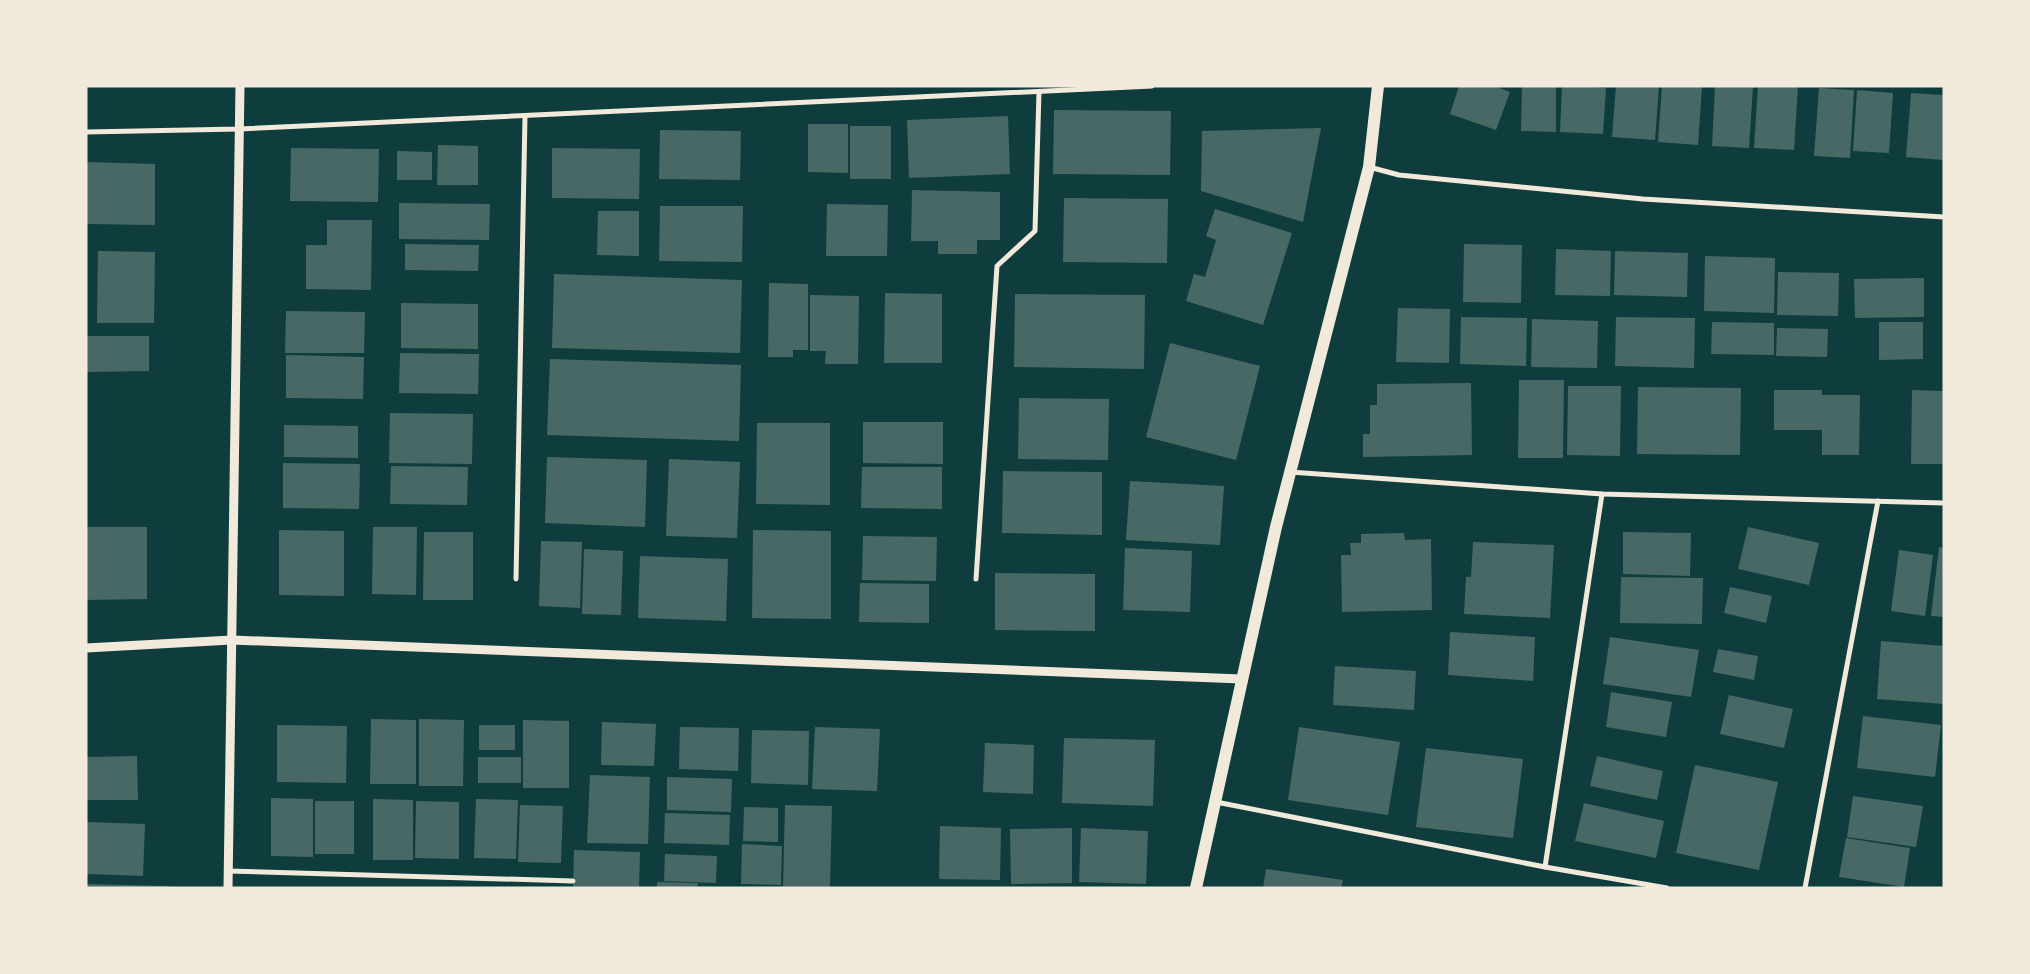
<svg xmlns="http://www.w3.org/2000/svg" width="2030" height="974" font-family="'Nunito Sans',sans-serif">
<rect width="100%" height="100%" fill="#0f3d3e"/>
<g fill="#486865">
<path d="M1459,86H1494L1510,92L1496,130L1450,114Z"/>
<path d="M1522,86H1556V132L1521,131Z"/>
<path d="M1562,86L1606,88L1603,134L1560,132Z"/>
<path d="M1616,86H1659L1655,140L1612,137Z"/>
<path d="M1662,86H1702L1698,145L1658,142Z"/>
<path d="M1715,86H1753L1749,148L1712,146Z"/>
<path d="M1758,86H1798L1794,150L1754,148Z"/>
<path d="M1819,88L1854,90L1850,158L1814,156Z"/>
<path d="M1857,90L1893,93L1889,153L1853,151Z"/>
<path d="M1911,93L1944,95L1943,160L1906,157Z"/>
<path d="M1054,110L1171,111L1170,175L1053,174Z"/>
<path d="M1008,116L1010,174L909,178L907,120Z"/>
<path d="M808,124H848V173L808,172Z"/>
<rect x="850" y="126" width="41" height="53"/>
<path d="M1321,128L1303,222L1201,191L1202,131Z"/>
<path d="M660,130L741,131L740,180L659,179Z"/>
<path d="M438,145L478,146V185H437Z"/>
<path d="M291,148L379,149L378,202L290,201Z"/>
<path d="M552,148L640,149L639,199L552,198Z"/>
<path d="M397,151L432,152V180H397Z"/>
<path d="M86,162L155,164V225L86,224Z"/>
<path d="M912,190L1000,192V240H977V254H938V241H911Z"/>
<path d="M1064,198L1168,199L1167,263L1063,262Z"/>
<path d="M399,203L490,204L489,240L399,239Z"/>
<path d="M827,204L888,205L887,256H826Z"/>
<path d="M660,206H743L742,262L659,261Z"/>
<path d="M1215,209L1292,233L1263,325L1186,301L1194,274L1205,277L1216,240L1206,236Z"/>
<path d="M598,211H639V256L597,255Z"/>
<path d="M327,220H372L371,290L306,289V245H327Z"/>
<path d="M405,244L479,245L478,271L405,270Z"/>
<path d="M1464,244L1522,245L1521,303L1463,302Z"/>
<path d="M1556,249L1611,251L1610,296L1555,295Z"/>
<path d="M98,251L155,252L154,323H97Z"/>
<path d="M1615,251L1688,253L1687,297L1614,295Z"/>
<path d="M1705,256L1775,258L1774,313L1704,311Z"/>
<path d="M1778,272L1839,273L1838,316L1777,315Z"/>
<path d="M554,274L742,280L740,353L552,348Z"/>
<path d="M1924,278V317L1855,318L1854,279Z"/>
<path d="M769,283L808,284V350H793V357H768Z"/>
<path d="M885,293L942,294V363H884Z"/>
<path d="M1015,294L1145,295L1144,369L1014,367Z"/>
<path d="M810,295L859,296L858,364H825L826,351H810Z"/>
<path d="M401,303L478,304V349L401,348Z"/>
<path d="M1398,308L1450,309L1449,363L1396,362Z"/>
<path d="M286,311L365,312L364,353H285Z"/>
<path d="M1461,317L1527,318L1526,366L1460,364Z"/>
<path d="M1616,317L1695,318L1694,368L1615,366Z"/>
<path d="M1532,319L1598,321L1597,368L1531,367Z"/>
<path d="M1712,322L1774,323V355L1711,354Z"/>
<path d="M1879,322H1923V359L1879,360Z"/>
<path d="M1777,328L1828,329L1827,357L1776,356Z"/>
<path d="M86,336H149V371L87,372Z"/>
<path d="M1170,343L1260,366L1236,460L1146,437Z"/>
<path d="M400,353L479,354L478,394L399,393Z"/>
<path d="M286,355L364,357L363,399L286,398Z"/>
<path d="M550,359L741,365L739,441L547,435Z"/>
<path d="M1519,380H1564L1563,458H1518Z"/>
<path d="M1471,383L1472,455L1363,457V434H1370V405H1377V384Z"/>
<path d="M1568,386H1621L1620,456L1567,455Z"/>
<path d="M1638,387L1741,388L1740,455L1637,454Z"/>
<path d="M1774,390H1822V395H1860L1859,455H1822V430H1774Z"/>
<path d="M1912,390L1944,391V464H1911Z"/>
<path d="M1019,398L1109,399L1108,460L1018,459Z"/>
<path d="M390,413L473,414L472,464L389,463Z"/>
<path d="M863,422H943V464L863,463Z"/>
<path d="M757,423H830V505L756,504Z"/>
<path d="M284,425L358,426V458L284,457Z"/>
<path d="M547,457L647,460L645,527L545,523Z"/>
<path d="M669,459L740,462L737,538L666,536Z"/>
<path d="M283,463L360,464L359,509L283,508Z"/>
<path d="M391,466L468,467L467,505L390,504Z"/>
<path d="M862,467H942V509L861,508Z"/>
<path d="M1003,471L1102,472V535L1002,533Z"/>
<path d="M1130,481L1224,486L1220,545L1126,540Z"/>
<path d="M86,527H147V599L86,600Z"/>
<path d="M373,527H417L416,595L372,594Z"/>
<path d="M1748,527L1819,543L1809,585L1738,569Z"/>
<path d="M279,530L344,531V596L279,595Z"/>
<path d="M753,530L831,531V619L752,618Z"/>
<path d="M424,532H473V600H423Z"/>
<path d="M1623,532L1691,533L1690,576L1623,574Z"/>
<path d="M1404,533L1405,540L1431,539L1432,610L1342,612L1341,555H1351L1350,543H1361V534Z"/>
<path d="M863,536L937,537L936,581L862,580Z"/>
<path d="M541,541L582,542L580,608L539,606Z"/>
<path d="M1473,542L1554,545L1550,618L1464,614L1466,577H1471Z"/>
<path d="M1939,547L1944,548V617L1931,616Z"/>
<path d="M1125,548L1192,551L1190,612L1123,610Z"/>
<path d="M584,549L623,551L621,615L582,614Z"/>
<path d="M1899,550L1933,555L1925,616L1891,611Z"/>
<path d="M640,556L728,559L726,621L638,618Z"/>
<path d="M995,573L1095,574V631L995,630Z"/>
<path d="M1621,577L1703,578L1702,624L1620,623Z"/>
<path d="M860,583L929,584V623L859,622Z"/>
<path d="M1730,587L1772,596L1766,623L1724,613Z"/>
<path d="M1450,632L1535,637L1533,681L1448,675Z"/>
<path d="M1610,637L1699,650L1691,697L1603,684Z"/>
<path d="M1881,641L1944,646V704L1877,699Z"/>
<path d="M1718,649L1758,656L1754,680L1713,672Z"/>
<path d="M1335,666L1416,671L1414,710L1333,705Z"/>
<path d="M1611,692L1672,702L1666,737L1606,727Z"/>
<path d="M1729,695L1793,709L1784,748L1720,734Z"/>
<path d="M1863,716L1941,725L1935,777L1857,768Z"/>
<path d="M371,719L416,720V784H370Z"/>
<path d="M419,719L464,720L463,786H419Z"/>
<path d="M523,720L569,721V788H523Z"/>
<path d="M602,722L656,724L654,766L601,765Z"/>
<path d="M277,725L347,726L346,783L277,782Z"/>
<rect x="479" y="725" width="36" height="25"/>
<path d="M680,727L739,728L738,771L679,769Z"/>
<path d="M815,727L880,729L877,791L812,789Z"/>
<path d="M1299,727L1400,742L1388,815L1288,800Z"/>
<path d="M752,730L809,731L808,785L751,783Z"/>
<path d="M1064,738L1155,740L1153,806L1062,803Z"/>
<path d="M985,743L1034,745L1033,794L983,792Z"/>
<path d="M1426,748L1523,759L1513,838L1416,827Z"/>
<path d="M137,756L138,800H86V757Z"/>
<path d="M1597,756L1663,771L1657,800L1590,786Z"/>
<rect x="478" y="757" width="43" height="26"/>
<path d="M1695,765L1778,782L1759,870L1676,853Z"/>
<path d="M590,775L650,777L648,844L587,843Z"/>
<path d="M667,777L732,779L731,812L667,810Z"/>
<path d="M1853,796L1923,806L1916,847L1847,837Z"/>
<path d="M271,798L313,799V857L271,856Z"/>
<path d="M373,799L413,800V860H373Z"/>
<path d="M476,799L518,800L516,859L474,858Z"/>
<rect x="315" y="801" width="39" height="53"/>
<path d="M416,801L459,802V859L415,858Z"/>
<path d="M1584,803L1664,821L1656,858L1575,841Z"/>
<path d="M520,805L563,806L561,863L518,862Z"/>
<path d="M785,805L832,806L830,888H783Z"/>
<path d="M744,807L778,808V842L743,841Z"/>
<path d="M665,813L730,815L729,845L664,843Z"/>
<path d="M86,822L145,824L143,876L86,874Z"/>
<path d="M940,826L1001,828L1000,880L939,879Z"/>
<path d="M1072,828V883L1011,884L1010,829Z"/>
<path d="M1081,828L1148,831L1146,884L1079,882Z"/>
<path d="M1846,838L1910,848L1904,887L1839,877Z"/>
<path d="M742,844L782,846L781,885L741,884Z"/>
<path d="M574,850L640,852L639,888H573Z"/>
<path d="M665,854L717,856L716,883L664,881Z"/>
<path d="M1266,869L1343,880L1341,888H1263Z"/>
<path d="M657,882L698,883L697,888H657Z"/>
<path d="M86,884L169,886V888H86Z"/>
</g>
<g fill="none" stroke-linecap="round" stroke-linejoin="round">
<g stroke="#f1e9da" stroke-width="5">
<path d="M86,132L239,129L1152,86"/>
<path d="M1369,167L1399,175L1643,199L1944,217"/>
<path d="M1290,472L1602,494L1944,503"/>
<path d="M516,579L525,116"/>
<path d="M976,579L997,266L1035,231L1039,92"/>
<path d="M1216,802L1545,867L1667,888"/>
<path d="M1545,867L1602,494"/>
<path d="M228,871L573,881"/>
<path d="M1805,888L1878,501"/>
</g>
<g stroke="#f1e9da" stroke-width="9">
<path d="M86,648L232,640L1242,679"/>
<path d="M228,888L240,86"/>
</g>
<path stroke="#f1e9da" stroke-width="12" d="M1196,888L1276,527L1369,167L1378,86"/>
</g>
<rect width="2030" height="974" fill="none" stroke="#f1e9da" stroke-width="175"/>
</svg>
